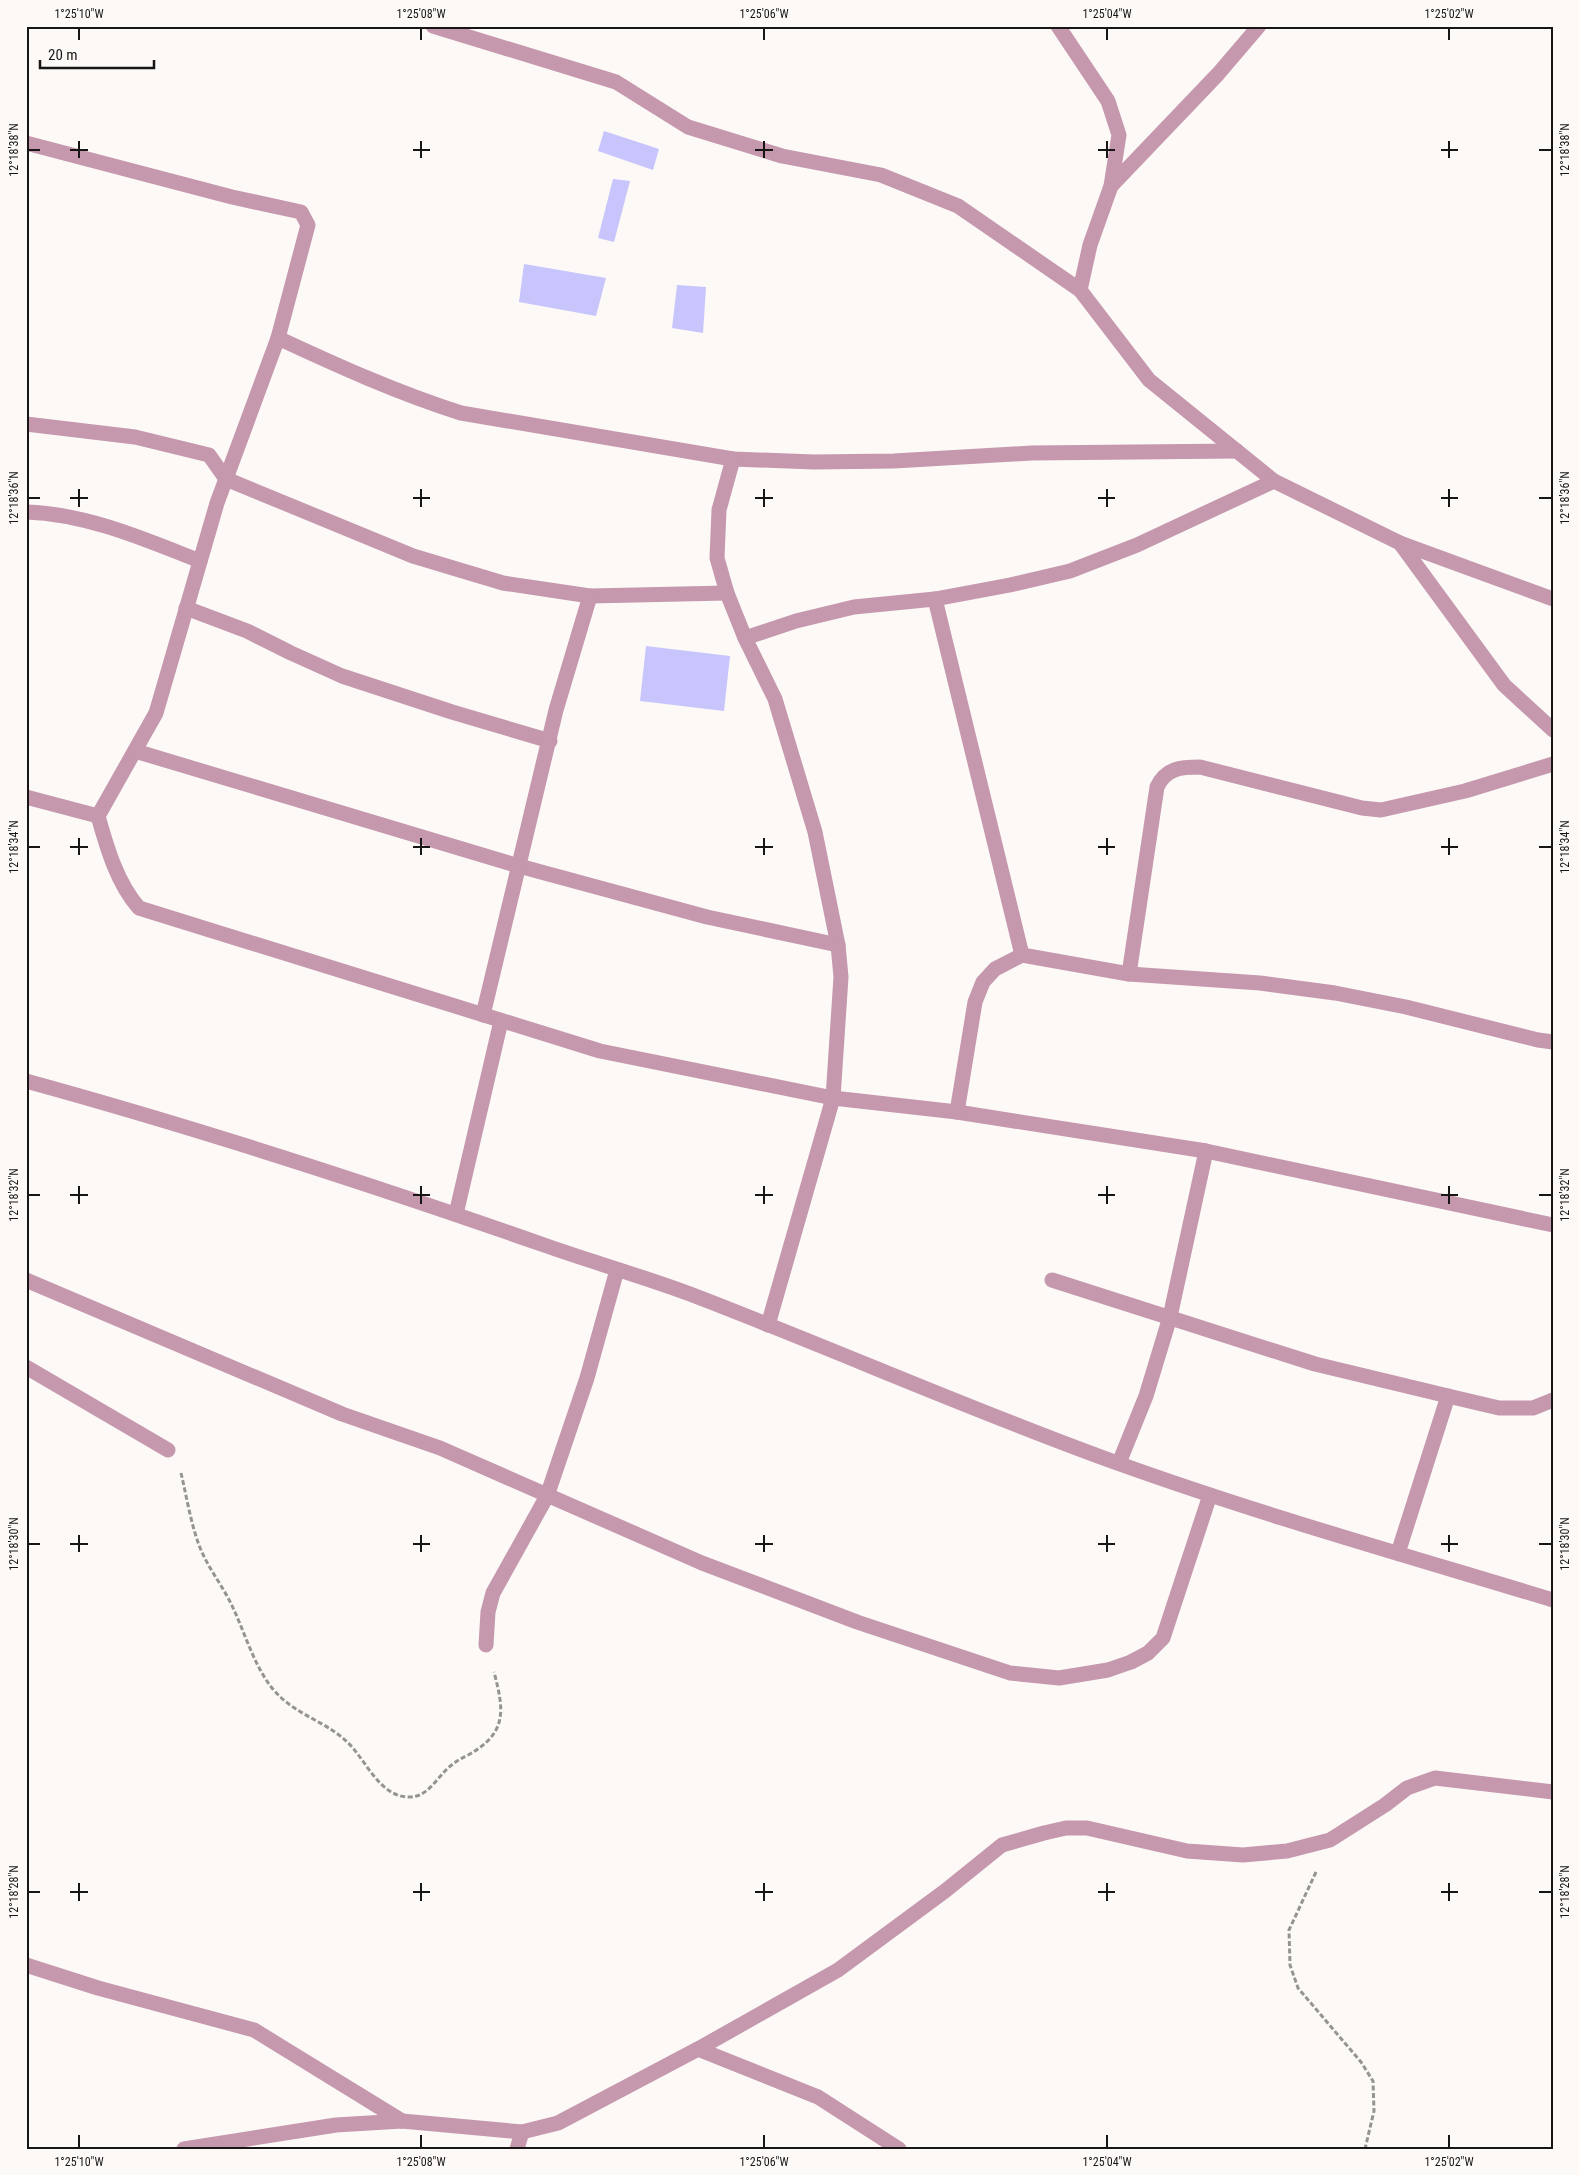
<svg xmlns="http://www.w3.org/2000/svg" width="1579" height="2175" font-family="'Roboto Condensed',sans-serif">
<rect width="100%" height="100%" fill="#fdf9f6"/>
<g fill="#c7c5fc">
<path d="M604,131L659,149L653,170L598,151Z"/>
<path d="M613,179L630,181L614,242L598,238Z"/>
<path d="M524,264L606,278L596,316L519,302Z"/>
<path d="M677,285L706,287L703,333L672,328Z"/>
<path d="M646,646L730,656L724,711L640,701Z"/>
</g>
<g fill="none" stroke-linecap="round" stroke-linejoin="round">
<g stroke="#969491" stroke-width="3" stroke-dasharray="5 2.5" stroke-linecap="butt">
<path d="M181,1473C187,1498 191,1526 201,1550C210,1571 225,1589 234,1610C246,1636 254,1665 272,1688C293,1714 323,1720 345,1740C365,1757 378,1796 408,1797C426,1798 435,1781 446,1770C453,1763 460,1759 468,1755C508,1733 504,1710 494,1672"/>
<path d="M1316,1872L1289,1930L1290,1965L1298,1988L1361,2062L1373,2081L1374,2111L1365,2149"/>
</g>
<g stroke="#c598ae" stroke-width="15">
<path d="M433,26L616,82L688,127L782,156L881,175L958,206L1080,290L1149,380L1274,481L1400,543L1553,599"/>
<path d="M1058,26L1108,101L1119,135L1111,186L1090,245L1080,290"/>
<path d="M26,143L232,197L301,212L308,225L278,338L217,503L156,713L98,816"/>
<path d="M1111,186L1218,74L1259,26"/>
<path d="M278,338C338,366 398,393 461,413L733,459L814,462L894,461L1032,453L1237,451"/>
<path d="M26,424L135,437L209,455L226,479L413,556L503,583L590,596L727,593"/>
<path d="M733,459L719,510L717,558L727,593L745,638L775,699L815,832L838,945L841,977L833,1098L768,1325"/>
<path d="M26,512C87,514 144,539 200,561"/>
<path d="M1400,543L1504,685L1553,730"/>
<path d="M935,599L1022,955"/>
<path d="M186,608L247,631L291,653L342,676L452,712L550,741"/>
<path d="M745,638L796,621L854,607L935,599L1010,585L1070,571L1137,545L1274,481"/>
<path d="M135,751L519,866L707,917L838,945"/>
<path d="M26,797L98,816C107,848 117,883 139,908L600,1051L833,1098L957,1112L1206,1151L1553,1225"/>
<path d="M1129,974L1157,787C1166,768 1181,767 1200,767L1362,808L1381,810L1465,791L1553,764"/>
<path d="M483,1015L556,710L590,596"/>
<path d="M26,1081C201,1129 373,1185 544,1245C592,1262 642,1276 690,1294C834,1349 975,1412 1120,1464C1262,1515 1408,1556 1553,1600"/>
<path d="M957,1112L975,1002L983,982L995,969L1022,955L1129,974L1260,983L1335,993L1406,1007L1538,1040L1553,1042"/>
<path d="M456,1214L501,1021"/>
<path d="M26,1280L342,1414L440,1448L702,1563L857,1622L1010,1673L1059,1678L1108,1670L1131,1662L1148,1653L1163,1638L1210,1495"/>
<path d="M1052,1280L1315,1364L1448,1396L1499,1408H1533L1553,1400"/>
<path d="M26,1367L168,1450"/>
<path d="M1119,1463L1146,1396L1170,1317L1206,1151"/>
<path d="M1398,1553L1448,1396"/>
<path d="M486,1645L488,1612L493,1593L547,1496L587,1378L617,1270"/>
<path d="M26,1965L98,1988L254,2030L402,2121"/>
<path d="M698,2049L818,2097L899,2149"/>
<path d="M184,2149L336,2125L402,2121L522,2132L558,2123L698,2049L838,1970L945,1891L1002,1845L1044,1833L1066,1828H1087L1187,1851L1243,1855L1287,1851L1330,1840L1385,1805L1407,1788L1435,1778L1553,1792"/>
<path d="M517,2149L522,2132"/>
</g>
</g>
<path fill="none" stroke="#171615" stroke-width="2" d="M79,28V40M421,28V40M764,28V40M1107,28V40M1449,28V40M79,141V158M421,141V158M764,141V158M1107,141V158M1449,141V158M28,150H40M70,150H88M413,150H430M755,150H773M1098,150H1115M1441,150H1458M1539,150H1552M79,489V507M421,489V507M764,489V507M1107,489V507M1449,489V507M28,498H40M70,498H88M413,498H430M755,498H773M1098,498H1115M1441,498H1458M1539,498H1552M79,838V855M421,838V855M764,838V855M1107,838V855M1449,838V855M28,847H40M70,847H88M413,847H430M755,847H773M1098,847H1115M1441,847H1458M1539,847H1552M79,1186V1204M421,1186V1204M764,1186V1204M1107,1186V1204M1449,1186V1204M28,1195H40M70,1195H88M413,1195H430M755,1195H773M1098,1195H1115M1441,1195H1458M1539,1195H1552M79,1535V1552M421,1535V1552M764,1535V1552M1107,1535V1552M1449,1535V1552M28,1544H40M70,1544H88M413,1544H430M755,1544H773M1098,1544H1115M1441,1544H1458M1539,1544H1552M79,1883V1901M421,1883V1901M764,1883V1901M1107,1883V1901M1449,1883V1901M28,1892H40M70,1892H88M413,1892H430M755,1892H773M1098,1892H1115M1441,1892H1458M1539,1892H1552M79,2135V2148M421,2135V2148M764,2135V2148M1107,2135V2148M1449,2135V2148"/>
<rect width="1579" height="2175" fill="none" stroke="#fdf9f6" stroke-width="55"/>
<path d="M40 60v8h114v-8" fill="none" stroke="#171615" stroke-width="2.5"/>
<text x="48" y="60" font-size="15" fill="#171615" stroke="#fdf9f6" stroke-width="4" paint-order="stroke">20 m</text>
<rect x="28" y="28" width="1524" height="2120" fill="none" stroke="#171615" stroke-width="2"/>
<g font-size="12" text-anchor="middle" fill="#171615">
<text x="79" y="18">1°25'10"W</text>
<text x="421" y="18">1°25'08"W</text>
<text x="764" y="18">1°25'06"W</text>
<text x="1107" y="18">1°25'04"W</text>
<text x="1449" y="18">1°25'02"W</text>
<text transform="translate(14 150) rotate(-90)" y="4">12°18'38"N</text>
<text transform="translate(1565 150) rotate(-90)" y="4">12°18'38"N</text>
<text transform="translate(14 498) rotate(-90)" y="4">12°18'36"N</text>
<text transform="translate(1565 498) rotate(-90)" y="4">12°18'36"N</text>
<text transform="translate(14 847) rotate(-90)" y="4">12°18'34"N</text>
<text transform="translate(1565 847) rotate(-90)" y="4">12°18'34"N</text>
<text transform="translate(14 1195) rotate(-90)" y="4">12°18'32"N</text>
<text transform="translate(1565 1195) rotate(-90)" y="4">12°18'32"N</text>
<text transform="translate(14 1544) rotate(-90)" y="4">12°18'30"N</text>
<text transform="translate(1565 1544) rotate(-90)" y="4">12°18'30"N</text>
<text transform="translate(14 1892) rotate(-90)" y="4">12°18'28"N</text>
<text transform="translate(1565 1892) rotate(-90)" y="4">12°18'28"N</text>
<text x="79" y="2166">1°25'10"W</text>
<text x="421" y="2166">1°25'08"W</text>
<text x="764" y="2166">1°25'06"W</text>
<text x="1107" y="2166">1°25'04"W</text>
<text x="1449" y="2166">1°25'02"W</text>
</g>
</svg>
